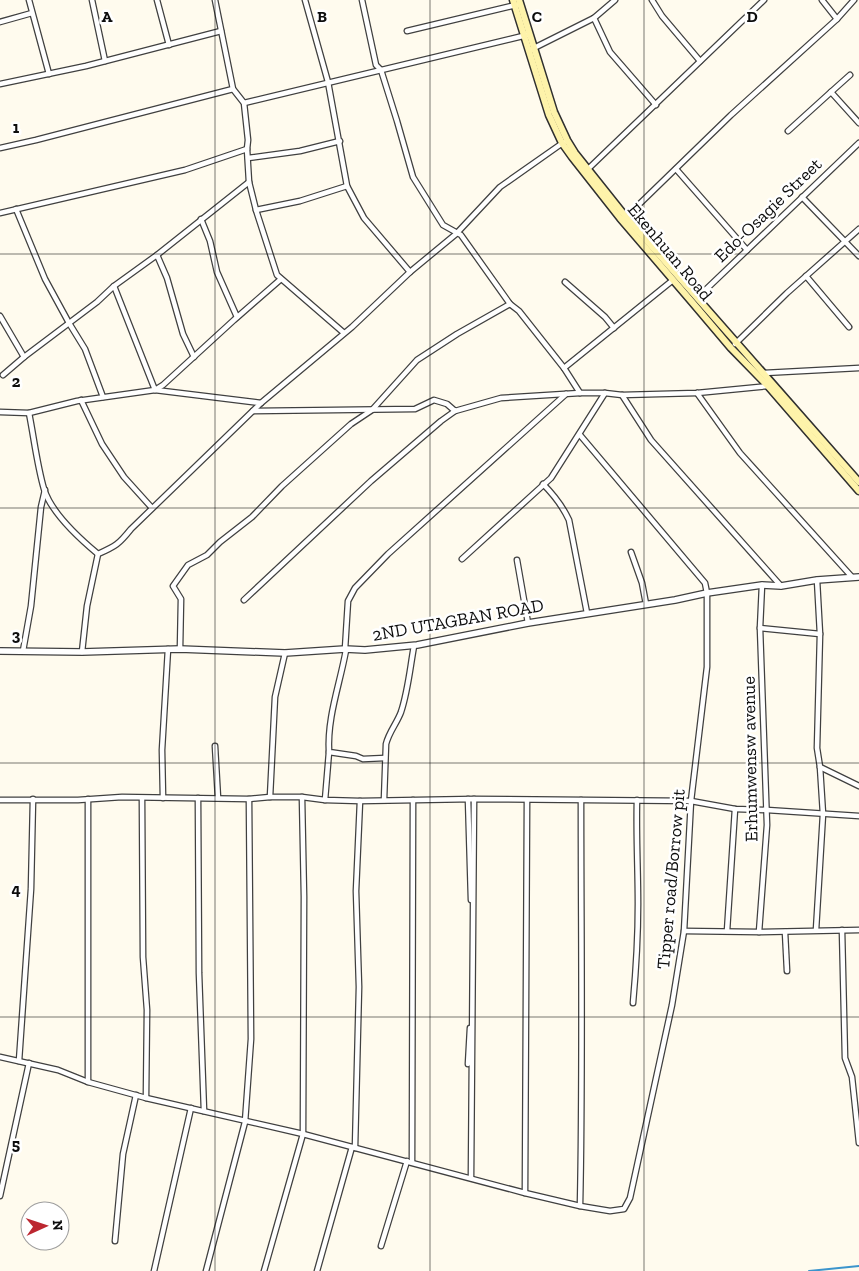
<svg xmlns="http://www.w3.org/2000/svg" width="859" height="1271" font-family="'Zilla Slab',serif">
<rect width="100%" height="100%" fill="#fffbee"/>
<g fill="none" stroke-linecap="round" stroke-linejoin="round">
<path stroke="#3b94cc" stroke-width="2" d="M809,1271L859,1266"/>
<g stroke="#404040" stroke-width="7">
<g id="minor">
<path d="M29,0L49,74"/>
<path d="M92,0L105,61"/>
<path d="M157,0L169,45"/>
<path d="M215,0L233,89L244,103L248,140L247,149L249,182L256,210L277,275L344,333"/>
<path d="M305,0L328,82L347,186L364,218L410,272"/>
<path d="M362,0L376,65L381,70L397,121L413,177L443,225L461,235L510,304L519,311L564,368L580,393"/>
<path d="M652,0L662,16L700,61"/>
<path d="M594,18L610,52L656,105"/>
<path d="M837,19L854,0"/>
<path d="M0,22L32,13"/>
<path d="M407,31L516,5"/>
<path d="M532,49L594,18L615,0"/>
<path d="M850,75L831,92L859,123"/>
<path d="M0,84L86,66L221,31"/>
<path d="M244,103L527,35"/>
<path d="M788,131L831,92"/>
<path d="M0,148L36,140L233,89"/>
<path d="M248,158L300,151L340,141"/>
<path d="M676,169L747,250"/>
<path d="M587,170L764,0"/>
<path d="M802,197L859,256"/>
<path d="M16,209L45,279L69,323L85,349L103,397"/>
<path d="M256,210L300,201L347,186"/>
<path d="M0,213L185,170L247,149"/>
<path d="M626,217L731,115L837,19L822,0"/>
<path d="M201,219L210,241L217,272L237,317"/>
<path d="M157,255L167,278L183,334L194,357"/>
<path d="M806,276L849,327"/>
<path d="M565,282L605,317L614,328"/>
<path d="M114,286L155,390L163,385L234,320L281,279"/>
<path d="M697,298L859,143"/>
<path d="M0,316L24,357"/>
<path d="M735,344L787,293L859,229"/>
<path d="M564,368L673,280"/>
<path d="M764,373L859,368"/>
<path d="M3,375L24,357L97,302L114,286L157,255L249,182"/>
<path d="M697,393L740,453L852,577"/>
<path d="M622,395L651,440L781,586"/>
<path d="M81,400L102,444L124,477L152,508"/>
<path d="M253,411L415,409L434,400L447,404L455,411L501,398L580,393H605L622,395L697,393L768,386"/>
<path d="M0,412L29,413L77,401L155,390L261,403"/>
<path d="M29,413C34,438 37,465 44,489C51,512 80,539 98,554"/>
<path d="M543,484C554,495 562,505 569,520L587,613"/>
<path d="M631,552L642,583L646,604"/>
<path d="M462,559L551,478L605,393"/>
<path d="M517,560L528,623"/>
<path d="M244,600L371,481L441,421L455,411"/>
<path d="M760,628L820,634"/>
<path d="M180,649L181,599L173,586L188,565L207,555L220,542L252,517L282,486L351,424L372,410L417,360L457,334L510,304"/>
<path d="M345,649L348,601L355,588L388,554L566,394"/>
<path d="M346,650C340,684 327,717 329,752L356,756L363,759L385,758"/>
<path d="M23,651L31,606L41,507L45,490"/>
<path d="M82,652L87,606L98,554C116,546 119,544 131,529L261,403L352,327L410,272L456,234L500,187L564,142"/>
<path d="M215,746L218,798"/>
<path d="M820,767L859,786"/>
<path d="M270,797L275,697L285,653"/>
<path d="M142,798L143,957L147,1010L146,1098"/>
<path d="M163,798L162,750L168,649"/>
<path d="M198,798L199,973L204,1111"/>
<path d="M468,799L471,900"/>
<path d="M0,800H78L122,797L249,799L270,797H302L325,800L360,801L474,799L691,801L735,809L767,810L859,816"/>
<path d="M325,800L329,752"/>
<path d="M384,800L386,744C389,732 397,723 401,712C408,691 410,668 414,646"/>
<path d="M816,930L823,814L820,767L817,748L820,634L817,580"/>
<path d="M842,930L845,1058L852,1077L859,1143"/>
<path d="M684,931L759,932L859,930"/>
<path d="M727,931L735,809"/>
<path d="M759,932L767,825L760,628L762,585"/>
<path d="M785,932L787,971"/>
<path d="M633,1003C636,970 638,937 638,904C638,869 636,835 637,800"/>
<path d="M0,1057L58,1070L88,1082L146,1098L303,1134L525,1193L580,1206L610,1211L624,1209L630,1198L672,1005L684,931L691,801L707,667V593L705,583L580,435"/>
<path d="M19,1061L31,889L33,799"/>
<path d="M468,1064L470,1028"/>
<path d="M88,1082V799"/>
<path d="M355,1148L359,987L356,891L360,801"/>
<path d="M412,1162L413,800"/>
<path d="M471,1178L474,799"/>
<path d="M525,1193L527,800"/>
<path d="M0,1196L29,1063"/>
<path d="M580,1206C583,1071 581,936 581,800"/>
<path d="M115,1241L123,1154L136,1095"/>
<path d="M381,1246L407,1161"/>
<path d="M154,1271L191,1108"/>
<path d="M206,1271L245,1122L251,1039L249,799"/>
<path d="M264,1271L303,1134L304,897L302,797"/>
<path d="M317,1271L352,1147"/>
</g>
</g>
<g stroke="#404040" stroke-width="8">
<path id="tertiary" d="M0,651L82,652L180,649L285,653L345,649L365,650L417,645L528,623L675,600L707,593L762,585L781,586L817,580L859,577"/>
</g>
<g stroke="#2f2f2f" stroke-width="9">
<g id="secondary">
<path d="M513,0L549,115L562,143L572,157L620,218L692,302L731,348L768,386L859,491"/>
<path d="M519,0L554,112L567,140L575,153L626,217L859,482"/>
</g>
</g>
<use href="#minor" stroke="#fff" stroke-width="4.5"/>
<use href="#tertiary" stroke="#fff" stroke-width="5.5"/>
<use href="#secondary" stroke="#fef3aa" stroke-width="6"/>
</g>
<path fill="none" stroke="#0d0d0d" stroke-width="1" stroke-opacity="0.55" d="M215,0V1271M430,0V1271M644,0V1271M0,254H859M0,508H859M0,763H859M0,1017H859"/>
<g text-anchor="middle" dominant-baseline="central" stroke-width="5" stroke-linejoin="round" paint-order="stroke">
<g font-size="18" fill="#0d0d0d" stroke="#fff">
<text transform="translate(768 210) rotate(-44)">Edo-Osagie Street</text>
<text transform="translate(670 252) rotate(50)">Ekenhuan Road</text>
<text transform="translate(458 620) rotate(-10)">2ND UTAGBAN ROAD</text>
<text transform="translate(750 759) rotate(-91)">Erhumwensw avenue</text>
<text transform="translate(671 879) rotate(-85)">Tipper road/Borrow pit</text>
</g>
</g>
<g font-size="16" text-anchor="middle" font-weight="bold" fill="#0d0d0d" stroke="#fff" stroke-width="5" stroke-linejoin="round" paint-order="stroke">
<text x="107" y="22">A</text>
<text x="322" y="22">B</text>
<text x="537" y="22">C</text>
<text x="752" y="22">D</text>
<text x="16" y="133">1</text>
<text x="16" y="387">2</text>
<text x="16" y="641">3</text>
<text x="16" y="895">4</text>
<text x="16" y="1150">5</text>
</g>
<g transform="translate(45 1226) rotate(87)"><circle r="24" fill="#ffffff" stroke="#9e9e9e"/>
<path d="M0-4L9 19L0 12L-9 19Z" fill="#bc2730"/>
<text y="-8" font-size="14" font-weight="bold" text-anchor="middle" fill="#0d0d0d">N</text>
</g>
</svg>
